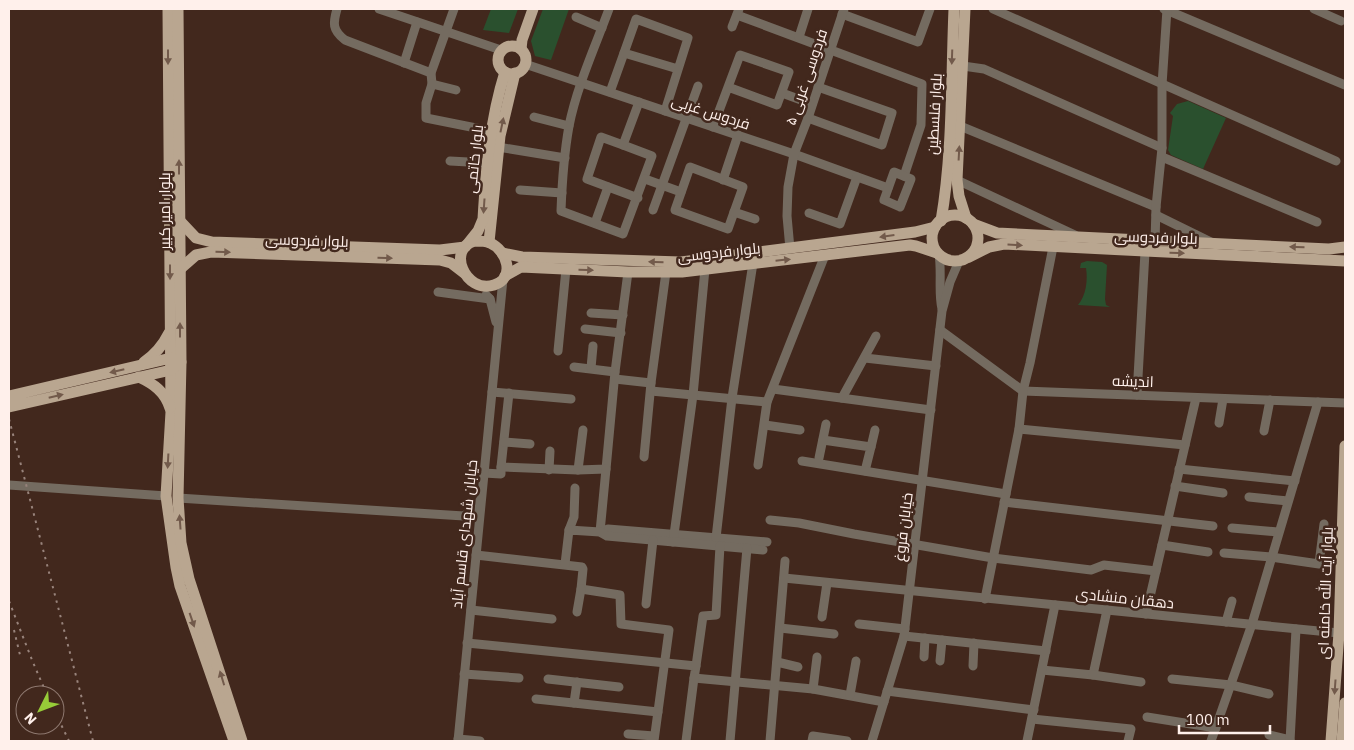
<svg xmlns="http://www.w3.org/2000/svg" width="1354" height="750" font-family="'IBM Plex Sans',Cairo,sans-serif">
<rect width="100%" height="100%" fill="#42281d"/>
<g fill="#2a502e">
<path d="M491,9H518L509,33L483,30Z"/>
<path d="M543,9H569L551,60L535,56L531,41Z"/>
<path d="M1188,101L1226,118L1203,169L1171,155L1168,150L1173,116L1170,113L1177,104Z"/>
<path d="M1087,261L1102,262L1107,265L1105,299L1106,305L1110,307L1078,305C1086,296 1088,280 1086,268H1080L1081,263Z"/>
</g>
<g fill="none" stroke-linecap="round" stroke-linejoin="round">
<g stroke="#746b60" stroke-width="9">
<path d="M337,9C333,23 332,30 345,40L431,73"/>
<path d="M379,9L501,50"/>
<path d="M454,9L431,73L432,84L426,103V118L491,131"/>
<path d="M609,9C595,47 577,86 569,126C564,154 562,183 561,211L623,234L652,156L623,145L639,102"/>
<path d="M993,9L1336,161"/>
<path d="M1164,9L1345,85"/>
<path d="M1314,9L1341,21"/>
<path d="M842,14L918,42L930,9"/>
<path d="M737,15L922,84L921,125L904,176"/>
<path d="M576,17L602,28"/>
<path d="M732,27L739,9"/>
<path d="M799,37L808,9"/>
<path d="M404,63L417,22"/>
<path d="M525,64L794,154L888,188"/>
<path d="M963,66L984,69L1162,148"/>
<path d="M432,84L456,90"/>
<path d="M610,92L624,53"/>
<path d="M782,93L812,104"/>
<path d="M665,111L688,38L636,19L624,53L678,69"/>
<path d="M534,117L569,126"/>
<path d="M808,118L882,145L892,113L818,87"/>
<path d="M960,126L1156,207"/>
<path d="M713,127C722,103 731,79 740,55L789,72L777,105L728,87"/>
<path d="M623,145L601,137L587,179L638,198"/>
<path d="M498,147L565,158"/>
<path d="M1162,157L1317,222"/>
<path d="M450,161L487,163"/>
<path d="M690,167L743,187L728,229L675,210Z"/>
<path d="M894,172L911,179L900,207L884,200Z"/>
<path d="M645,179L681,192"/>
<path d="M723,180L738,135"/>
<path d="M957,180L1075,235"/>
<path d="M520,190L562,193"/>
<path d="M653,210L698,86"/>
<path d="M734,212L755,219"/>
<path d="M809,213L840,224L857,177"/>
<path d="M1156,215L1211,242"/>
<path d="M595,223L608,187"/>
<path d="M1155,242L1156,207L1162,148V85L1167,9"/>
<path d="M790,249L787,216L788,187L794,154L808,118L844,9"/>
<path d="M939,254C942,273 938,292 942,309"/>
<path d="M438,292L490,299"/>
<path d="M486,295L490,299L496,322"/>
<path d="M591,313L623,315"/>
<path d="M585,329L621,333"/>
<path d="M940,330L1023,391L1345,403"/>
<path d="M558,351L566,269"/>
<path d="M865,358L936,366"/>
<path d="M574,367L615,372"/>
<path d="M591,368L593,346"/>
<path d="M615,379L651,383"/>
<path d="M773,389L931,410"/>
<path d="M651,391L767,402"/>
<path d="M492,392L571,399"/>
<path d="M509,393L501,467L578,470L606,469L615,372L628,272"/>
<path d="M1137,395L1145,252"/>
<path d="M842,398L876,336"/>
<path d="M1219,423L1223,399"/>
<path d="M765,425L800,430"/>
<path d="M1019,429L1185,445"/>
<path d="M1264,431L1270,400"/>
<path d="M823,440L871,447L865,471"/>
<path d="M504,442L530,444"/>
<path d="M871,447L875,430"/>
<path d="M644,457L651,383L666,272"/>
<path d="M819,458L826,424"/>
<path d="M802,461L1006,494"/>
<path d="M758,465L767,402L825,255"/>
<path d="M1179,469L1295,481"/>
<path d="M549,470L550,451"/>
<path d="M578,470L583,430"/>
<path d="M484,473L501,474V467"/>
<path d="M9,485L166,496"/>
<path d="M1175,486L1223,493"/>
<path d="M1249,497L1288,501"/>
<path d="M178,498L464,516"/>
<path d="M1004,502L1213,526"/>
<path d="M464,516L475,508L481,499"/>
<path d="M770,520L799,523L854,534L993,558L1091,570L1104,565L1156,571"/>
<path d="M1232,528L1278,532"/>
<path d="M569,530L574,517L575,488"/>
<path d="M600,532L608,529L767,542"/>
<path d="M600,532L606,469"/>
<path d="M716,538L732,398L753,263"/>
<path d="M673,542L693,395L705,269"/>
<path d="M1162,545L1208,552"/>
<path d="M1224,553L1271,557L1319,564L1324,524"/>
<path d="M476,555L582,567L583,569L581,589L620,595L621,624L669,630L654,741"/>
<path d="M565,564L569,530L600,532L607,536L763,550"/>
<path d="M784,578L1339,633"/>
<path d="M985,599L1019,429L1023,391L1030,363L1053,247"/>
<path d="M646,604L653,540"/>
<path d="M471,610L552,619"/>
<path d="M577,612L581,589"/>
<path d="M1146,614L1196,398"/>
<path d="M822,617L827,583"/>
<path d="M1226,622L1232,601"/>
<path d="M859,624L905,629"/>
<path d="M780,628L834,634"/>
<path d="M904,636L1046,651"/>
<path d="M467,643L696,666L694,678L813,689L884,702"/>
<path d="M924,657L925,638"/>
<path d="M940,661L942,640"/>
<path d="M777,662L798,667"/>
<path d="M696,666L703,616L716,615L720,546"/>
<path d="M973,666L974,643"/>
<path d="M1042,670L1093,675L1107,610"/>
<path d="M464,674L519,678"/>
<path d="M1093,675L1141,682"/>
<path d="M548,679L619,687"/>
<path d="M1172,679L1231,685L1269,694"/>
<path d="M813,689L817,657"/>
<path d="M887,691L1034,710"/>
<path d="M850,695L856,661"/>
<path d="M536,699L658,712"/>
<path d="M574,703L577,682"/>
<path d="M1147,717L1216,728"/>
<path d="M1032,719L1131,729L1128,741"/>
<path d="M628,734L654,736"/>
<path d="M1269,735L1290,740"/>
<path d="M458,739L480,741"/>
<path d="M458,741L503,279"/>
<path d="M686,741L694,678"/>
<path d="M730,741L747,548"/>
<path d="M770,741L785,561"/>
<path d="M812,741L813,736L847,741"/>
<path d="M872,741L904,636L942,311L950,282L959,261"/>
<path d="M1027,741L1055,605"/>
<path d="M1211,741L1252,624L1318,402"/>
<path d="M1290,741L1296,629"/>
</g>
<g stroke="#b9a690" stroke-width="11">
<path d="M168,9L171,412L166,496L176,567L180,586L234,741"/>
<path d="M178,9L181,362L178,498L181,543L189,579L242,741"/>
<path d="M965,9L957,180L959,196L966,218"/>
<circle cx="512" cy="60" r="14"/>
<path d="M521,49L522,40L533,9"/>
<circle cx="955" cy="238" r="23"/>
<path d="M180,221L196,238L212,242L440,250L465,247"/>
<path d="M941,221C953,151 951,79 954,9"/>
<path d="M973,224L997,233L1329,249L1345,247"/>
<path d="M475,241C480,241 486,241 490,243C507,250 516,278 494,285C465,294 446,248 475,241Z"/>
<path d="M489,242L500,136L515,73"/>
<path d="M466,246L478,231L483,219C486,169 490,120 505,72"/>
<path d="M502,253L522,257L681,262L915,232L935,227"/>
<path d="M969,257L989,247L1004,244L1345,261"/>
<path d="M180,269L196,255L211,252L440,260L451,263L464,273"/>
<path d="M505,276L521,267L628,272H682L910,245L916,246L937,253"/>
<path d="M144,362C156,354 163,345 169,333"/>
<path d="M139,377C154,384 165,392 170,408"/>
<path d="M9,396L171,358L181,362L171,370L9,407"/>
<path d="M1331,741L1339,633L1345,446"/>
<path d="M1342,741L1345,703"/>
</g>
<g stroke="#98837b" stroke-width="2" stroke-dasharray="2.5 5" stroke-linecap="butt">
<path d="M9,419L93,741"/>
<path d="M9,601L32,660L47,695"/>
<path d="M14,630L20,655"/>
<path d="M55,712L69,741"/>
</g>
</g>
<defs><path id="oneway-solid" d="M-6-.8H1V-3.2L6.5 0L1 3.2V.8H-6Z" transform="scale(1.25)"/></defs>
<g fill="#725a4b">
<use href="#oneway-solid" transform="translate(168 57) rotate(90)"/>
<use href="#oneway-solid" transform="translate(952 57) rotate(92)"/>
<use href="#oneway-solid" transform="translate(502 125) rotate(-78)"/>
<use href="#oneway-solid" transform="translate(959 153) rotate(-87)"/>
<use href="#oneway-solid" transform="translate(179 167) rotate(-90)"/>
<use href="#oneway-solid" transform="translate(484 206) rotate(94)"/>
<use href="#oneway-solid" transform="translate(887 236) rotate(172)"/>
<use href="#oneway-solid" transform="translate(1015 245) rotate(3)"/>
<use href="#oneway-solid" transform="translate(1297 247) rotate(-178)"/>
<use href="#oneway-solid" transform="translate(223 252) rotate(2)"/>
<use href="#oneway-solid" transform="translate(1177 253) rotate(2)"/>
<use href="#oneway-solid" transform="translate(385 258) rotate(2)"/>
<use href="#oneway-solid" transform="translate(783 260) rotate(-6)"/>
<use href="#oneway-solid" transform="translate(656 262) rotate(-179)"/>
<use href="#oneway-solid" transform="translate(586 270) rotate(2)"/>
<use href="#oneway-solid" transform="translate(170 272) rotate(90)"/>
<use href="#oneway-solid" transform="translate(180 330) rotate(-90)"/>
<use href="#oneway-solid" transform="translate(117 371) rotate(167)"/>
<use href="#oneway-solid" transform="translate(56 396) rotate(-13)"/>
<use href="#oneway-solid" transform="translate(168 461) rotate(93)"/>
<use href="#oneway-solid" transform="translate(180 522) rotate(-94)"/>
<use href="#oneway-solid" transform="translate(192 620) rotate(71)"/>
<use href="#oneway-solid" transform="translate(222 678) rotate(-107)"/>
<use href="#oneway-solid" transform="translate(1335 687) rotate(94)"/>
</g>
<g text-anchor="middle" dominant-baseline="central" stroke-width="5" stroke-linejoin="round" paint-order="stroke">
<g font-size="15" fill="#fff0eb" stroke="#42281d">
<text transform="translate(806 77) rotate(-71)">فردوسی غربی ۵</text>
<text transform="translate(711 112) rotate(18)">فردوس غربی</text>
<text transform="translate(934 114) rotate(-87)">بلوار فلسطین</text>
<text transform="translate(474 159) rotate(-84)">بلوار خاتمی</text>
<text transform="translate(164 211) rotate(-90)">بلوار امیر کبیر</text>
<text transform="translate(1156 237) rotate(2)">بلوار فردوسی</text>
<text transform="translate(307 240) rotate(2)">بلوار فردوسی</text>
<text transform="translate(719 252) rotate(-6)">بلوار فردوسی</text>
<text transform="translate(1133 381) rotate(2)">اندیشه</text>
<text transform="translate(903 527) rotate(-83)">خیابان فروغ</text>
<text transform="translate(464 534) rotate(-84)">خیابان شهدای قاسم آباد</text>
<text transform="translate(1325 593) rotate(-88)">بلوار آیت الله خامنه ای</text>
<text transform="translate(1125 598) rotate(6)">دهقان منشادی</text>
</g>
</g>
<rect width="1354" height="750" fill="none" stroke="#fff0eb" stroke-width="20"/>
<g transform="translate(40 710) rotate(228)"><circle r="24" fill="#42281d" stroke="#8e786f"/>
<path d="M0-4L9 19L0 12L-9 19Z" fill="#97cc38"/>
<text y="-8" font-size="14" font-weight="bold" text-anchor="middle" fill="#fff0eb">N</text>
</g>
<path d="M1179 725v8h91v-8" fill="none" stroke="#fff0eb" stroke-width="2.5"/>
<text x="1186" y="725" font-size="15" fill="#fff0eb" stroke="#42281d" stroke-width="4" paint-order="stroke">100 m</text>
</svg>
